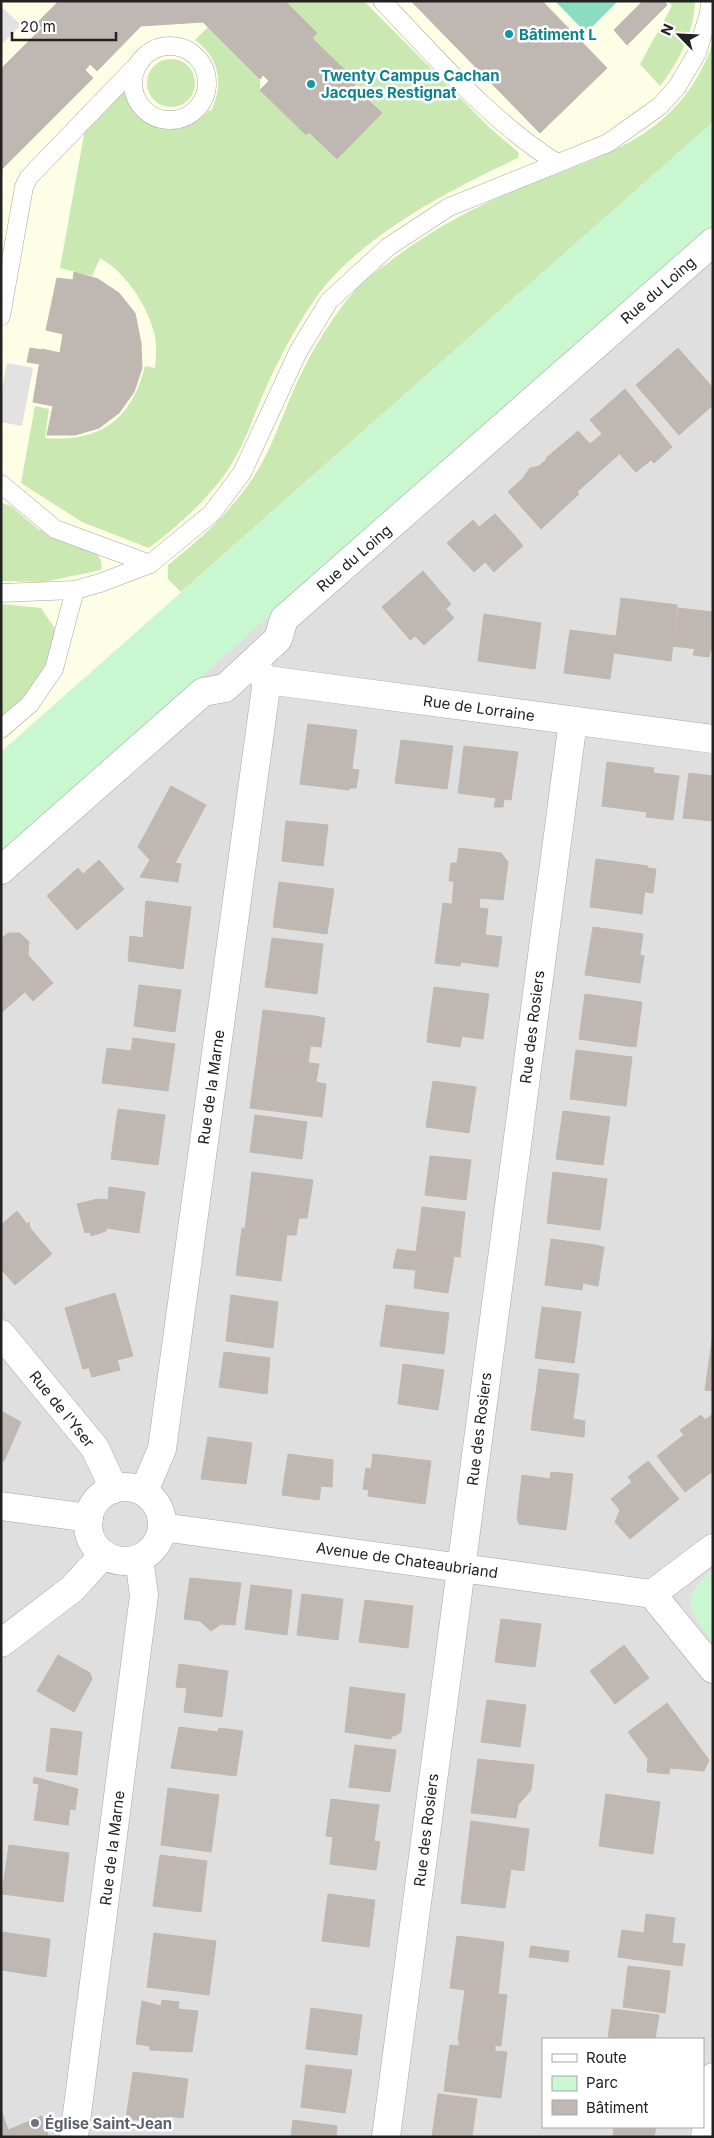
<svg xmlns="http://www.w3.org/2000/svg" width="714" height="2138" font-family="Inter,sans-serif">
<rect width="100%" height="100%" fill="#f1efe9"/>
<path fill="#e0dfdf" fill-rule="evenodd" d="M1,1H713V2137H1ZM543,2039H703V2127H543Z"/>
<path fill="#fcfee5" d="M1,1H713V122L1,752Z"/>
<g fill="#cae8b2">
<path d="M285,1H364L490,128L519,153L518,158C451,189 358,237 315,299C293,331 276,364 261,399C252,421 244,444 231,465C209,499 181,523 149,548L82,522L21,483L35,406L49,409L45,438C100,443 132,419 145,366L155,368C156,358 157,347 155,337C150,309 126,272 100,258L92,276L60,268L85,129L124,89C135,131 180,145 209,110L211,111C224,85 220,58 195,40L208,27L260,79V90L305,134L309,132L337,159L382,113L312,38L317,33Z"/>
<path d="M668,1H695C694,32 679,62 660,86L640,64L672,6Z"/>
<path d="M713,42V122L181,592L168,579V565C206,535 240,503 263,461C278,433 287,402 301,374C316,344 334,314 357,288C366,277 382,268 393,259C429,232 468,210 509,193C595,156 679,143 713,42Z"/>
<circle cx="171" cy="83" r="24"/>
<path d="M2,503L11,506L38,529L92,550C99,555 103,561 101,570L44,582L1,581Z"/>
<path d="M1,604L41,608L55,629C49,670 32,691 1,718Z"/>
</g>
<g fill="#c9f8d0">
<path d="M713,122V225L301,587L1,857V752Z"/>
<path d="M713,1570V1641C688,1610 678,1598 713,1570Z"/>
</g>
<path fill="#8bdcc1" d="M555,1H618L586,33Z"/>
<g fill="#e2e2e2">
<path d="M2,7L21,25L1,45V8Z"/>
<path d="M7,363L33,368L22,426L1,422V395Z"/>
</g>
<g fill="#bfb8b2" stroke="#c3b7ac">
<path d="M59,1H285L317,33L312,38L357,82L354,86L382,113L337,159L309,132L306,135L260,90L269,81L263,75L260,79L203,22L141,26L97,71L90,64L85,70L93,78L1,170V69L42,28L37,23Z"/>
<path d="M411,1H542L607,68L540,133Z"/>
<path d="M643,1H664L667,5L627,45L614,30Z"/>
<path d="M74,272L98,279L119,293L135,313L141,343L142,368L134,392L119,413L99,428L75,435H47L53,406L33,402L42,349L60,353L63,334L46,330L57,278L73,280Z"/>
<path d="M30,348L43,350L40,364L27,362Z"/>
<path d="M678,348L713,388V405L679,435L636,385Z"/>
<path d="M625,389L672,447L654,463L648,456L633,469L590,420Z"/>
<path d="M578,431L590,444L602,434L619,454L577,492L546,458Z"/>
<path d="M648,456L651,460L636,472L633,469Z"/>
<path d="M547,459L579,494L541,529L508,492L523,478L530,468L539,466Z"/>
<path d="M495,514L515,536L500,549L509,558L494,572L485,562L474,572L447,543L473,520L479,527Z"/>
<path d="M515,536L523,546L509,558L500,549Z"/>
<path d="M423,571L451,604L446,609L454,618L424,645L415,636L410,640L382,607Z"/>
<path d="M621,598L677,605L671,661L614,653Z"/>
<path d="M678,608L713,612V651L673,646Z"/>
<path d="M484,614L541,623L535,669L478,661Z"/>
<path d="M570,630L616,636L610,679L564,673Z"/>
<path d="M695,649L710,651L709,657L693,655Z"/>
<path d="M308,724L357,730L352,769L359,770L356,788H349V790L300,784Z"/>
<path d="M401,740L453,746L447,789L395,783Z"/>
<path d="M464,746L518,752L511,800L458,793Z"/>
<path d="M607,762L654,768L653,773L679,776L673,820L646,817L647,812L602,806Z"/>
<path d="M689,773L713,776V821L683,818Z"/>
<path d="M171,786L206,805L175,863L150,860L138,847Z"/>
<path d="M496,798L504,799L503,807H494Z"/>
<path d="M286,821L328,825L323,866L282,861Z"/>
<path d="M459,848L501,853L508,862L503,900L480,898L479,908L452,904L454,881H449L451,863H457Z"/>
<path d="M596,859L648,866L642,914L590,907Z"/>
<path d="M99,860L124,889L77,930L47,896L78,868L83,874Z"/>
<path d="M150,860L181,864L178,882L140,877Z"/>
<path d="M648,868L656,869L653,893L645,892Z"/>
<path d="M279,882L334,889L327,934L273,927Z"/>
<path d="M146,901L191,907L183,969L128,961L130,936L143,938Z"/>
<path d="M443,903L488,909L485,935L495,936L491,966L461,962L460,966L435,963Z"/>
<path d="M593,927L643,934L640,955L644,956L640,983L585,975Z"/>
<path d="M8,933H20L29,942L28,955L45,974L1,1013V939Z"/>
<path d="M495,936L502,937L498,967L491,966Z"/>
<path d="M272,938L323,944L317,994L265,987Z"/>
<path d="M45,974L53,983L33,1001L25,992Z"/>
<path d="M139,985L181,990L175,1032L134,1026Z"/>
<path d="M434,987L489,994L483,1039L428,1032Z"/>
<path d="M585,994L634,1001L627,1046L579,1039Z"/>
<path d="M634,1001L642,1002L636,1047L627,1046Z"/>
<path d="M263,1010L315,1016L308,1063L257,1057Z"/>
<path d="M315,1016L325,1018L321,1047L310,1046Z"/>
<path d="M428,1032L462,1036L460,1047L427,1042Z"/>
<path d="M133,1038L175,1044L168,1091L102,1083L107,1048L131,1051Z"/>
<path d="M576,1050L632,1057L626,1106L570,1099Z"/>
<path d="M257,1057L319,1064L316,1082L326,1084L322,1117L250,1108Z"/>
<path d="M433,1081L476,1087L469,1133L426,1127Z"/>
<path d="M118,1109L165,1115L158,1165L111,1159Z"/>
<path d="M563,1111L610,1117L603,1165L556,1159Z"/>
<path d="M255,1115L307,1122L302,1159L250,1152Z"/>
<path d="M430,1156L471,1160L466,1200L425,1195Z"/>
<path d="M252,1172L297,1178L289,1235L245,1229Z"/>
<path d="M553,1172L607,1179L600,1230L547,1223Z"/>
<path d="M297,1178L313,1180L307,1218H299L296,1235H289Z"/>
<path d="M109,1187L145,1192L139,1233L106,1228V1231L91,1236L90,1232L85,1233L77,1204L98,1199L108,1200Z"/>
<path d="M422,1207L465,1212L460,1257L416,1252Z"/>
<path d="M17,1211L27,1224L29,1222L30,1228L52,1254L15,1285L1,1269V1225Z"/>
<path d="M242,1228L287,1234L281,1281L236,1275Z"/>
<path d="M551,1239L595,1245L591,1267L585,1266L582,1290L545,1285Z"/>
<path d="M595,1245L604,1247L598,1286L583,1283L585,1266L591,1267Z"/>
<path d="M397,1249L454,1257L448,1293L414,1288L416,1270L393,1268Z"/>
<path d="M115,1293L133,1356L83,1369L65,1308Z"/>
<path d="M231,1295L278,1302L273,1348L226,1341Z"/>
<path d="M386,1305L449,1313L444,1354L387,1347L390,1328L383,1326Z"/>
<path d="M542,1307L581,1312L574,1363L535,1358Z"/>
<path d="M383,1326L390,1328L387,1347L380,1346Z"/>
<path d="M713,1334V1391L705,1390Z"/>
<path d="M224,1352L270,1358L267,1394L219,1387Z"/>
<path d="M117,1360L120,1370L92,1377L89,1368Z"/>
<path d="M403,1364L444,1370L438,1410L398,1404Z"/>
<path d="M539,1369L579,1374L573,1419L585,1421L584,1437L531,1430L533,1412H537L539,1394L536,1393Z"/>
<path d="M536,1393L539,1394L537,1412H533Z"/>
<path d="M1,1411L21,1422L4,1461L1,1460Z"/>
<path d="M713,1414V1471L685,1492L657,1456L684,1435L680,1430L701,1415L705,1420Z"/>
<path d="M208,1437L252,1443L246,1484L201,1479Z"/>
<path d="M288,1454L333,1460L332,1487L321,1486L319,1500L282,1495Z"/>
<path d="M373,1454L431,1461L425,1504L368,1496Z"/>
<path d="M648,1461L679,1499L630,1539L615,1522L620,1510L611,1499L632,1482L628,1477Z"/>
<path d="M366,1468L371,1469L369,1490L363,1489Z"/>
<path d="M551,1472L573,1474L566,1530L519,1524L517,1519L522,1475L550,1479Z"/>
<path d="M190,1578L241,1583L235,1625L221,1624L211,1631L200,1621L184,1619Z"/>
<path d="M251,1585L292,1590L287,1635L245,1629Z"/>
<path d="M302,1594L343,1599L338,1640L297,1635Z"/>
<path d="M365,1600L413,1606L408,1648L359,1642Z"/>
<path d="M501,1619L541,1624L535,1667L495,1662Z"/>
<path d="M624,1645L649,1678L615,1704L590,1671Z"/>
<path d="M58,1655L90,1673L92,1679L74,1712L37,1691Z"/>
<path d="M179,1664L228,1671L222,1717L184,1712L187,1688L176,1687Z"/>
<path d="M350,1687L396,1693L391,1739L345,1732Z"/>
<path d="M396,1693L405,1694L401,1732L394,1736H391Z"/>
<path d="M487,1700L526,1705L520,1747L481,1742Z"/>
<path d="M667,1703L709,1760L704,1771L670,1768L669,1774L647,1772L648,1759L628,1732Z"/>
<path d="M179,1727L218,1732L219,1728L243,1731L236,1776L171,1768Z"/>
<path d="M51,1728L82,1732L77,1775L46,1771Z"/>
<path d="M355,1745L396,1750L390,1792L349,1787Z"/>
<path d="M478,1759L534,1765L531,1790L518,1805L516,1818L471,1813Z"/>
<path d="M34,1777L78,1789L75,1810L70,1809L68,1825L34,1820L39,1784L33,1783Z"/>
<path d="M168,1788L219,1795L211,1852L161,1845Z"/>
<path d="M606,1794L660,1802L653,1854L599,1846Z"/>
<path d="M331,1799L379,1805L374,1841L380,1842L376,1870L330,1864L333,1837L326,1836Z"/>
<path d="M471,1821L529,1829L524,1871L511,1869L505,1908L461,1903Z"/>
<path d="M9,1845L69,1853L63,1902L2,1894Z"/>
<path d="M160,1855L207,1861L201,1912L153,1906Z"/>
<path d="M328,1894L375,1900L369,1947L322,1941Z"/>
<path d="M646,1914L675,1918L672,1943L685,1944L682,1966L618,1957L622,1930L644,1933Z"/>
<path d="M1,1932L50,1939L46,1977L1,1970Z"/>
<path d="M154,1933L216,1941L209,1995L147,1987Z"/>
<path d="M457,1936L504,1942L498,1994L450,1988Z"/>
<path d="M531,1946L569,1951L568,1962L529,1957Z"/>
<path d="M628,1966L670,1971L665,2013L623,2007Z"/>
<path d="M465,1990L507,1995L501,2046L458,2040Z"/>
<path d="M162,2000L179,2002L178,2009L198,2011L192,2052L150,2050V2046L136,2044L142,2001L161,2006Z"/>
<path d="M311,2008L362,2015L357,2055L306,2049Z"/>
<path d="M612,2009L659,2015L655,2039H608Z"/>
<path d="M459,2040L495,2045V2051L507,2052L501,2098L444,2091L450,2045L459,2046Z"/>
<path d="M306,2065L352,2070L345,2113L301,2107Z"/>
<path d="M133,2072L188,2079L183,2118L169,2116L168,2123L126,2119Z"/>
<path d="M438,2094L477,2099L472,2137H432Z"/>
<path d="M1,2110L8,2130L42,2116L48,2135L1,2137Z"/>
<path d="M293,2120L337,2126L336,2137H291Z"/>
<path d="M614,2127H656L654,2137H613Z"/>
</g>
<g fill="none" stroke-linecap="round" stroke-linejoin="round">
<g stroke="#a6a6a6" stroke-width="19">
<g id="lane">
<path d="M382,1C437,58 489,120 557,163"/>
<circle cx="170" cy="83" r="37"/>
<path d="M1,316L24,187L29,177L141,61"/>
<path d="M1,484L55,529L150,564"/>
<path d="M1,593L75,590L100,583L150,564L212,513L242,473L298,352L329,301L388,247L449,207L608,143L660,106L677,87L697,53L709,13L710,1"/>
<path d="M1,729L30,704L54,669L75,590"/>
</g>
</g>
<g stroke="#a6a6a6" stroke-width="29">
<g id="street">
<path d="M254,667L267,680L713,739"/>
<path d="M1,870L203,692L225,688L278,639L284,619L713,242"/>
<path d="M1,1334L95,1448L114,1489"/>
<circle cx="125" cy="1524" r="37"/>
<path d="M144,1491L162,1449L267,680"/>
<path d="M1,1506L89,1518"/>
<path d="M162,1527L652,1594"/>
<path d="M652,1594L713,1669"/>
<path d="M652,1594L713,1548"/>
<path d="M1,1643L72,1589L104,1554"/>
<path d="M74,2137L144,1595L139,1559"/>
<path d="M386,2137L573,721"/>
<path d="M705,2137L713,2077"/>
</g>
</g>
<use href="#lane" stroke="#fff" stroke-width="18"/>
<use href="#street" stroke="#fff" stroke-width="28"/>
</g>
<g fill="#0f9aa8" stroke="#fff" stroke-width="2">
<circle cx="509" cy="34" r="5"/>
<circle cx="311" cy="84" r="5"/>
</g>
<circle fill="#6b7280" stroke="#fff" stroke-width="2" cx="35" cy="2123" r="5"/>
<g text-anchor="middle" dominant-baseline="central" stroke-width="5" stroke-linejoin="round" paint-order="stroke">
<g font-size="15" font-weight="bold" fill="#0d838f" stroke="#fff" text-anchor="start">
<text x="519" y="34">Bâtiment L</text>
<text x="321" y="75">Twenty Campus Cachan<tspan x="321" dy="17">Jacques Restignat</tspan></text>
</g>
<g font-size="15" fill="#222" stroke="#fff">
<text transform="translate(658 290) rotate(-41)">Rue du Loing</text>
<text transform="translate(354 558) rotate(-41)">Rue du Loing</text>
<text transform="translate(479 708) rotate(8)">Rue de Lorraine</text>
<text transform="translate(532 1027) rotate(-83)">Rue des Rosiers</text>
<text transform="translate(211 1087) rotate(-82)">Rue de la Marne</text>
<text transform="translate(62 1409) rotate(51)">Rue de l'Yser</text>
<text transform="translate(479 1429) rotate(-83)">Rue des Rosiers</text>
<text transform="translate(407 1560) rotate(8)">Avenue de Chateaubriand</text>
<text transform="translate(426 1830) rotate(-83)">Rue des Rosiers</text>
<text transform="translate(112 1848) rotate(-83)">Rue de la Marne</text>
</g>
<g font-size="15" font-weight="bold" fill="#5b616d" stroke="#fff" text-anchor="start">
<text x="45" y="2123">Église Saint-Jean</text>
</g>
</g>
<rect width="714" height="2138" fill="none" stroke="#222222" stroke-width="5"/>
<rect x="542" y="2038" width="162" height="90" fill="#ffffff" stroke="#a7a7a7"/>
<rect x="552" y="2054" width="25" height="8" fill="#ffffff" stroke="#a7a7a7"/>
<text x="586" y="2063" font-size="15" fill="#222222">Route</text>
<rect x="552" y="2076" width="25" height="15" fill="#c9f8d0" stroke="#a7a7a7"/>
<text x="586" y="2088" font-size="15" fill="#222222">Parc</text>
<rect x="552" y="2100" width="25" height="15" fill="#bfb8b2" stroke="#a7a7a7"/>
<text x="586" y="2113" font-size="15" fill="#222222">Bâtiment</text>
<g transform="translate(679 35) rotate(294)" stroke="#ffffff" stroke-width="4" paint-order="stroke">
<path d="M0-4L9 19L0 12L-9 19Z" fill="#222222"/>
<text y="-8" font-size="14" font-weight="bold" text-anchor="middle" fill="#222222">N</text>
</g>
<path d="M12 32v8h104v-8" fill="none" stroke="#222222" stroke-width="2.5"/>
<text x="20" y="32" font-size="15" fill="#222222" stroke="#ffffff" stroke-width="4" paint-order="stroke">20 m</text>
</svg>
